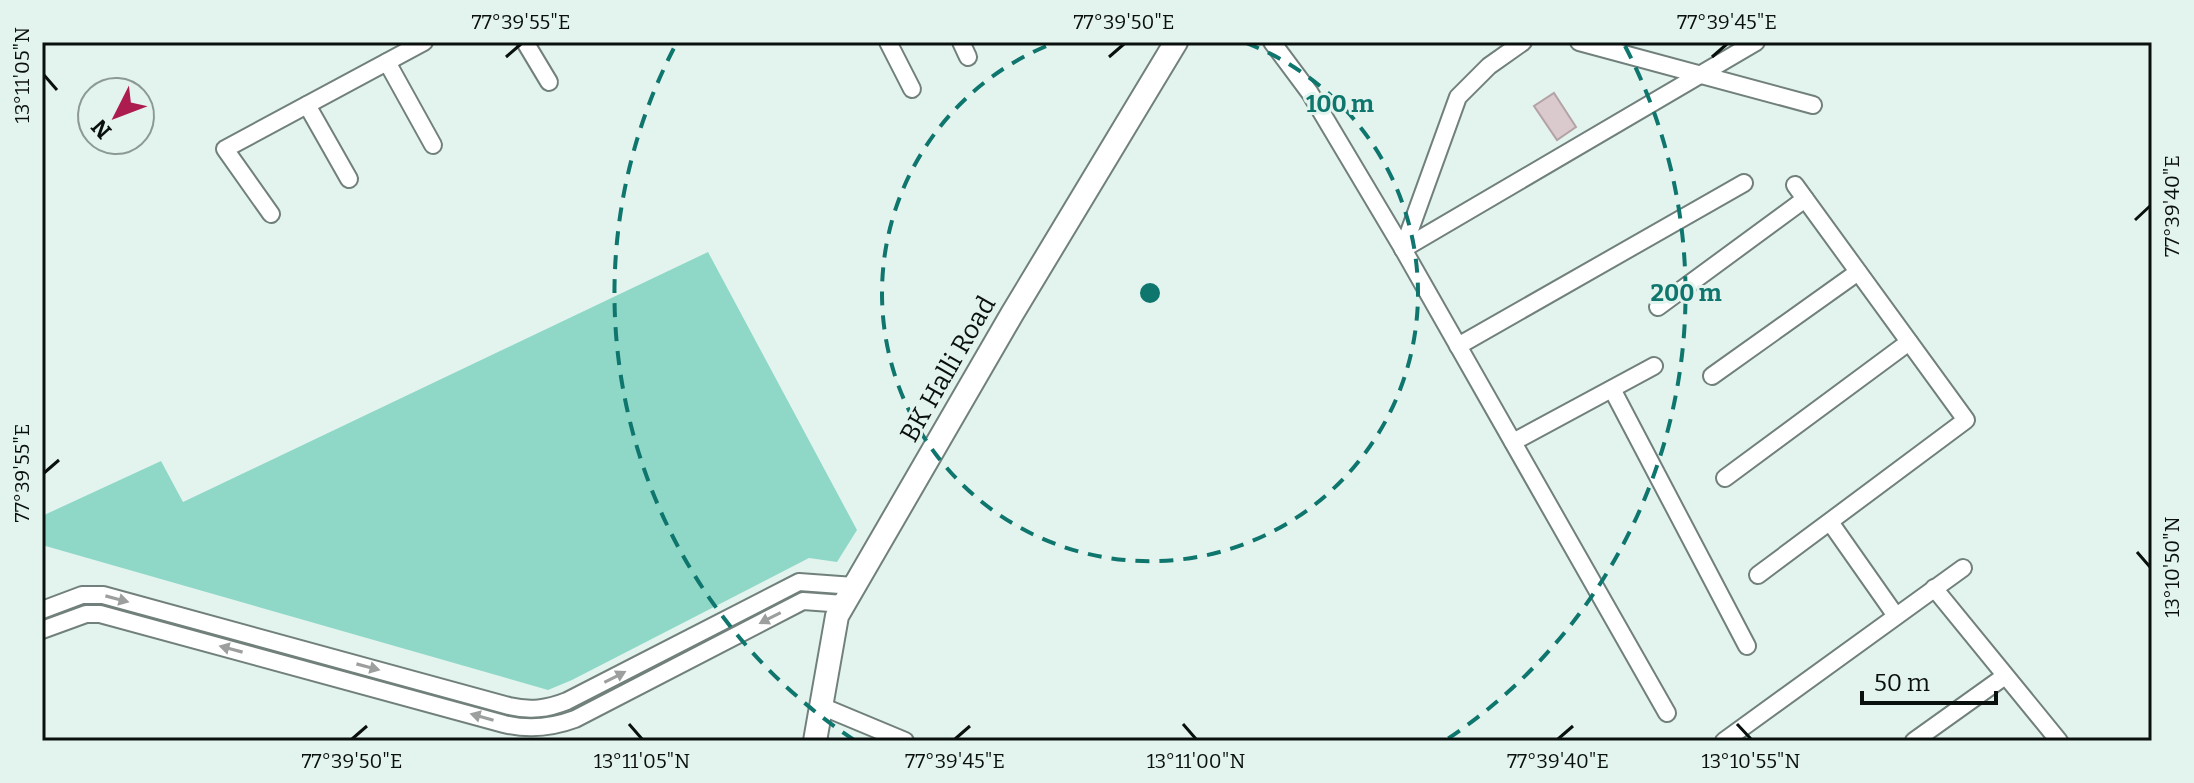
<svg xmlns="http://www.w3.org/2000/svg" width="2194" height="783" font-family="Bitter,serif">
<rect width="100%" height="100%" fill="#e3f4ef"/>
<path fill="#8fd8c7" d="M708,252L857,530L837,562L809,558L572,680L548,690L42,545V516L161,461L183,502Z"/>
<path fill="#dbcacd" stroke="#b3a3a6" stroke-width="2" d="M1554,93L1576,127L1557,140L1534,106Z"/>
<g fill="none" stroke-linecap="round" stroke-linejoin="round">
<g stroke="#71807c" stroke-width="20">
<g id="street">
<path d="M525,42L549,82"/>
<path d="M888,42L912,89"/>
<path d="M961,42L968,57"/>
<path d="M1272,42L1310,93L1403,249L1667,713"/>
<path d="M1579,42L1813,105"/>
<path d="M387,62L433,145"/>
<path d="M307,105L349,179"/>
<path d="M271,214L225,149L424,42"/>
<path d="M1403,249L1756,42"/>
<path d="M1403,249L1458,97L1489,66L1523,42"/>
<path d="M1658,307L1805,199"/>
<path d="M1458,346L1744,183"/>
<path d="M1712,376L1858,272"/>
<path d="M1612,389L1747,646"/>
<path d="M1513,442L1654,366"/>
<path d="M1725,478L1909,342"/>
<path d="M1830,522L1896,616"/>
<path d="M1758,575L1966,420L1795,185"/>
<path d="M1934,588L2059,741"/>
<path d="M42,610L82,595H103L509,706C530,711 547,709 567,701L799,582L854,586"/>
<path d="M42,630L86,614H100L504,724C529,730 551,728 575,719L803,601L844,604"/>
<path d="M821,706L905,741"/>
<path d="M1724,741L1963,568"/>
<path d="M1914,741L2005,676"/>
</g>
</g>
<g stroke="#71807c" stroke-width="26">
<path id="secondary" d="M815,741L837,616L1012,314L1176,42"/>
</g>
<use href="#street" stroke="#fff" stroke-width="16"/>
<use href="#secondary" stroke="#fff" stroke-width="22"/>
</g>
<defs><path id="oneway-solid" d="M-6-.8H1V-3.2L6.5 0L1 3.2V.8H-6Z" transform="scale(2)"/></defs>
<g fill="#9d9f9f">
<use href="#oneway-solid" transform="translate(117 599) rotate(15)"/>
<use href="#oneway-solid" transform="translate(770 618) rotate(153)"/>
<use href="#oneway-solid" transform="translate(231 649) rotate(-165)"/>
<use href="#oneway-solid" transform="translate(368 667) rotate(15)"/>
<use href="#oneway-solid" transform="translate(615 677) rotate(-27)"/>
<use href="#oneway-solid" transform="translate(482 717) rotate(-164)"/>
</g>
<path fill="none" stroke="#0a100e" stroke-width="3" d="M506,57L521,44M1109,57L1124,44M1712,57L1727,44M44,75L57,90M2135,220L2150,206M44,473L59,460M2137,552L2150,567M629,724L642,739M1183,724L1196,739M1737,724L1751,739M352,739L367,726M955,739L970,726M1558,739L1573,726"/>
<g fill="none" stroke="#0f766e" stroke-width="4" stroke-dasharray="14 10">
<path d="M1246 43A268 268 0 1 1 1054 43"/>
<path d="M854 740A536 536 0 0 1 675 46M1625 46A536 536 0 0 1 1446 740"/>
</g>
<g text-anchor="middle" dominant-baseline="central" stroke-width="6" stroke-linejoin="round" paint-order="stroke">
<g font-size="26" fill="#0a100e" stroke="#e3f4ef">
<text transform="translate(948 369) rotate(-60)">BK Halli Road</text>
</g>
</g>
<circle cx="1150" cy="293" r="12" fill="#0f766e" stroke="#e3f4ef" stroke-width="4"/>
<g font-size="24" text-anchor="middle" font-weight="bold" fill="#0f766e" stroke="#e3f4ef" stroke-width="6" stroke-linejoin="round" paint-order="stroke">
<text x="1340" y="112">100 m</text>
<text x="1686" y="301">200 m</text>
</g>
<rect width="2194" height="783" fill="none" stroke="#e3f4ef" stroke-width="88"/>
<g transform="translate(116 116) rotate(228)"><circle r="38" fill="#e3f4ef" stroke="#8c9995" stroke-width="2"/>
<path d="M0-6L14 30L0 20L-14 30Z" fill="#ad1c4f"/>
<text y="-12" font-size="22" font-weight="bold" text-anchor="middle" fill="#0a100e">N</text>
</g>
<path d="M1862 691v12h134v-12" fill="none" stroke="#0a100e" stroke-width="4"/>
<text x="1874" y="691" font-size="24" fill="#0a100e" stroke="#e3f4ef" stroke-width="6" paint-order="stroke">50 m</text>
<rect x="44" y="44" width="2106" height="695" fill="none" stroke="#0a100e" stroke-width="3"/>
<g font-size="20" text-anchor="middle" fill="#0a100e">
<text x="521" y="29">77°39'55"E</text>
<text x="1124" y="29">77°39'50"E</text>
<text x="1727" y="29">77°39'45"E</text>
<text transform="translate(22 75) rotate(-90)" y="7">13°11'05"N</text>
<text transform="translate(2172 206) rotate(-90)" y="7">77°39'40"E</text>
<text transform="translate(22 473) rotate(-90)" y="7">77°39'55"E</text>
<text transform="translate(2172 567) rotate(-90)" y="7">13°10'50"N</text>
<text x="352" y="768">77°39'50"E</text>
<text x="642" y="768">13°11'05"N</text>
<text x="955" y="768">77°39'45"E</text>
<text x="1196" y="768">13°11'00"N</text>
<text x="1558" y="768">77°39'40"E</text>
<text x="1751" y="768">13°10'55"N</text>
</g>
</svg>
